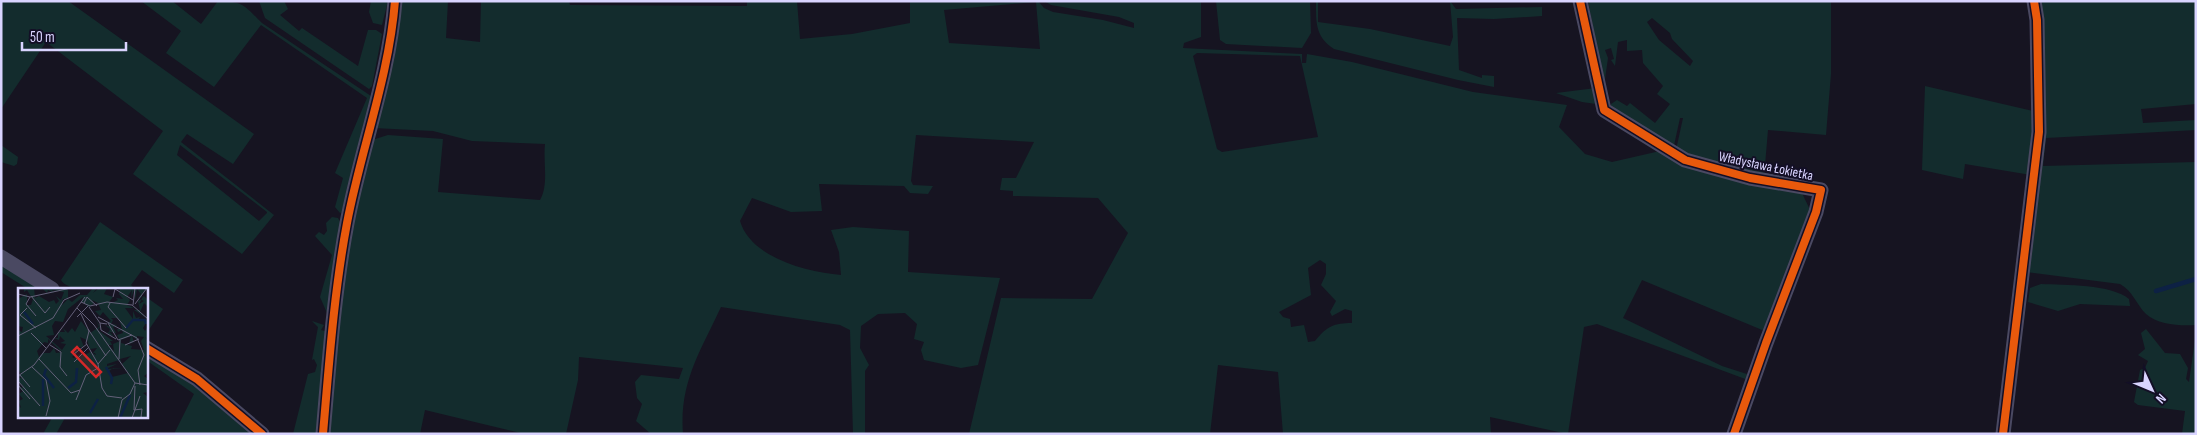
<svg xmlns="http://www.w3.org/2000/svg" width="2197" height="435" font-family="'Sofia Sans Condensed',sans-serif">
<rect width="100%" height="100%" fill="#161421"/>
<g fill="#132c2d" fill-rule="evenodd">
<path d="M1,1H68L254,134L233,164L187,134L181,142L274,215L242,254L133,174L163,131L46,42L1,109ZM180,145L267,212V213L259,221L177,155Z"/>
<path d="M141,1H172L201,24L218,1C245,1 245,7 262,23L374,98L348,210L340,213L335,207L343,178L335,173L367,98L261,25L214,87L166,53L181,31Z"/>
<path d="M259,1H284L288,9L280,15L299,31L302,28L358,66L368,30H376L382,34L372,86L369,89L265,18Z"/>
<path d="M371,1H388L382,25L373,23L369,12Z"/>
<path d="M397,1H448L446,38L480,42L481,1H569L570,5L747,6V1H797L800,39L852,34L910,23V1H1038L1044,8L1053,12L1103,20L1134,28V23L1119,17L1051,5L1044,1H1201V37L1184,43L1183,48L1302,54V63H1306L1307,54L1352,62L1473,92L1567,105L1559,127L1585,154L1612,162L1660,151L1802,193L1811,212L1767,332L1642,280L1623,318L1722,366L1750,375L1748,380L1597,324L1584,327L1568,434L1490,417L1491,434H1283L1278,372L1218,365L1210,434H969L1001,298L1092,299L1128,233L1098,198L1013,196V191L1000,190L1002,178H1016L1034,142L916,135L911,181L913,185L933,186L928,194L910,193L904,186L819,184L822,211L791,212L752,198L740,221C751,258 807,272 841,275L839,252L831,230L853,227L909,231L908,272L1000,278L978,365L961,368L924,360L921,350L924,342L914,339L917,324L905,313L878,314L861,326L860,348L869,365L865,371V434H853L850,330L840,325L721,307C700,352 679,383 683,434H651L636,421L642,404L637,398L635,382L641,375L679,379L683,368L579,357L578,380L566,434H525L425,410L420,434H325L345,254L372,140L388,135L443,139L438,192L540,200C549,185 543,162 545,144L472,141L433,131L374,128ZM1036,2L1040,49L949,43L944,10ZM1197,53L1300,56L1318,137L1222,152L1217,149L1193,56ZM1320,260L1326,264V274L1321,285L1336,301L1330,312L1332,316L1345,309L1352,311V323C1334,323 1327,326 1315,341L1308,342L1304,325L1291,327L1290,319L1283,317L1279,312L1311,295L1308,268Z"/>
<path d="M1216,1H1310L1311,33L1302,48L1226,44L1220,40Z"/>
<path d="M1316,1H1318V22L1370,29L1450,46L1453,37L1450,1L1456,9L1542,7V16L1494,19L1457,18L1459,70L1482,78V75L1494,76V87L1458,80L1334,49C1315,37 1316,22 1316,1Z"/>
<path d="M1588,1H1831V74L1826,135L1768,130L1764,177L1676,150L1683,118H1680L1673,150L1611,108V104L1617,100L1627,106L1630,103L1655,123L1670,104L1657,94L1663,86L1643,63L1642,50L1627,51V40L1618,42L1615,66L1611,60L1614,59L1611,48L1605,50L1608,58L1605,79L1603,80ZM1652,18L1670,33L1672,39L1693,61L1690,66L1659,40L1647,22Z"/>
<path d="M2038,1H2196V104L2141,109L2143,123L2196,120V130L2046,138L2043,166L2196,162V325C2180,326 2158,325 2146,314C2136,304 2133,291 2120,284L2027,272Z"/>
<path d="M1925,86L2033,111L2031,175L1965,164L1963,179L1922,170Z"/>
<path d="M1596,88V104L1582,102L1556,93Z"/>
<path d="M1,145L18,157L17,164L14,166L1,162Z"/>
<path d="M332,217L338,218L342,226L327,313L320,297L332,255L315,236L319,232L324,235L327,231L326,223Z"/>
<path d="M100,222L183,280L174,293L142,270L131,285L135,289C118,289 69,295 61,280Z"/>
<path d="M1,262L45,289H28L1,272Z"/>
<path d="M2041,284C2065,285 2111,284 2129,299L2130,306L2080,304L2058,311L2028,302L2030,288Z"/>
<path d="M146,297L163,309L146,334Z"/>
<path d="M312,321L324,325L321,330L325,331L317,434H293L308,374L315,372L317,365L314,359L312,360L318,327Z"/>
<path d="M2146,329L2165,353L2180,354L2188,368L2186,379L2189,382L2196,333V434H2182L2185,411L2138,405L2134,402L2140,370L2145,368L2148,361L2138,355L2145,349L2141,333Z"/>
<path d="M146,353L199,388L256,434H174L194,394L146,360Z"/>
<path d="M53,416H66L56,434H43Z"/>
</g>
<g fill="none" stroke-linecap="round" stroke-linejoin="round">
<path stroke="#0d2144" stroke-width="4.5" d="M2156,291L2196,279"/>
<g stroke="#4a4962" stroke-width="15">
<path d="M1580,1L1604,110L1685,160L1750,178L1821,190L1816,212L1766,343L1734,434"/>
<path d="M1,257L52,289"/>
<path d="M146,348L197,379L262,434"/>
<path d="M323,434C329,364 334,292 347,223C361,149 389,77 395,1"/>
<path d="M2003,434L2039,132L2037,20L2034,1"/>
</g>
<g stroke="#130f26" stroke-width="11">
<g id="cycleway">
<path d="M1580,1L1604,110L1685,160L1750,178L1821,190L1816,212L1766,343L1734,434"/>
<path d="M146,348L197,379L262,434"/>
<path d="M323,434C329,364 334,292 347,223C361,149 389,77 395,1"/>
<path d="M2003,434L2039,132L2037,20L2034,1"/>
</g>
</g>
<use href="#cycleway" stroke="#e8590c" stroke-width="8"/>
</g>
<g text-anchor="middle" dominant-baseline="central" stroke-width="4" stroke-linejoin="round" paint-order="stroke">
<g font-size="14" fill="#d9d4ff" stroke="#130f26">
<text transform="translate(1766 166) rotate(12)">Władysława Łokietka</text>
</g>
</g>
<g transform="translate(18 288)">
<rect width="130" height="130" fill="#161421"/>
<path d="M6,0H16L17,10L21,8L31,14L36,12L38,16L41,13L38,8L43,12L46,4L34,2L36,5L30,2L29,5L24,0H47L50,2V10L45,11L44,17L50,11L54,14L62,7H69L75,0H79L75,5L81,0H89L86,6L95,9L91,14L94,15L100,12L98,10L105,11L101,6L102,0H130L124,6V10L126,8L130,12V19L126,15L122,24L130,31L116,22H122L120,13L124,11L121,16L126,13L124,12V9L120,10L123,6L119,1L117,12L116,2L113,10L114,2L109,9L112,12L109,17L116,20H107L115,31V23L118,30L122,29L120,32H130L125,40L127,43L129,40L130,45V51L127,49L130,52V85L126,88L130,91V98L126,100L130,98V104L125,105L130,109V130H0V117L3,120L1,113L5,111L1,106L5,103L0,98L4,100L5,98L0,94V90H5L0,88L3,85L0,82V42L4,44L5,39L0,38V11L9,6V17H13L15,11L20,13L14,10L9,2L6,4ZM65,9L64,14L71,19L76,15L74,12L80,15L83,22L77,23L82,28L85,24L93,33L90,35L93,39L87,37L92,41L91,44L87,40L91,44L89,45L92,47L96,48L91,44L98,45L95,39L99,37L93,36L95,32L93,30H99L102,34L104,41H99L100,44L104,42L105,45L99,47L102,53L95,56L96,63L90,57H94L92,53H95L80,42L82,39L78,31L81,39L72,45L63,33L57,44L54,40L50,45L45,40L47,44H40V50H36L41,52L42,48L47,53L42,55L48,56L44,62L28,48L36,47L34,38L37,33L45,34L50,21ZM113,48L111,56L116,54L114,48L119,52V48L126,49L123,53L126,62L113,61L114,58L103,55V52ZM62,49L69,52L72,61L79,60L75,65H77L78,67L72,64L67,67L64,65L56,70L54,69L59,65L60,59H66ZM30,51L44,64L38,65L36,60L32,65H25L28,61L21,69L19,63L26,54L30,55ZM113,68L104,76L106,80L88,81L99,76L89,78V76L101,72L104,76L102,71ZM95,80H106L110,85L94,89L90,84Z" fill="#132c2d" fill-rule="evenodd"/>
<path fill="none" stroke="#0d2144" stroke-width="2.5" d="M6,24L15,36M108,40L115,32H127L128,36M88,79L94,90L93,96M28,81L26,87L36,100M50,100L58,94L59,80M25,118V91M72,125L80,111M102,130L112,107"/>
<path fill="none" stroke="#64617a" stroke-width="1" d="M0,6L12,9L53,0M13,8L27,25L32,19M12,9L8,16L18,28M95,9L97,1L115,12M63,14L72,18L89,14L114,17L130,31M66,15L69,9L79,18M92,15L90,19L108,40M117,16L129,0M115,17L117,0M71,19L82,35M9,20L2,27L18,40M59,20L76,37L117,95L130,97M63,26L71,43L68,55L80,76L84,100L89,108L104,110M59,29L70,18M80,29L119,50L124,62M90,35L100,52L114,47M89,36L82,35L83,42L98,51M70,41L88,68M13,45L28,60M0,48L35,30L46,12L62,5M32,57L43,64L42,79L49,88M107,57L121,51M56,66L69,56M21,71L53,105L62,102M101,71L102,52M56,74L71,59M80,76L92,62M14,79L28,92L32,113L28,128M2,87L12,99M0,88L16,77L67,9M0,93L22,118M0,97L12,111M122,97L120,82L126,67L124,62M58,112L68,87L80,80M116,122L117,98M116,122L124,121L123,129L126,130M100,130L104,112L112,106L117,95M114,130L122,108"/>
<path fill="#d62828" fill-opacity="0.15" stroke="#d62828" stroke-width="2.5" d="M59,59L83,84L78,89L54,64Z"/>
<rect width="130" height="130" fill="none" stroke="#d9d4ff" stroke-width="2.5"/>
</g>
<rect width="2197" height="435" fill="none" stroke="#d9d4ff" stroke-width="5"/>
<g transform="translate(2152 390) rotate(134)" stroke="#130f26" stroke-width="4" paint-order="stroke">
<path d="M0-4L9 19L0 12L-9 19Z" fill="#d9d4ff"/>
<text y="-8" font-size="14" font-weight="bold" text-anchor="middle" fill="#d9d4ff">N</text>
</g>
<path d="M22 42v8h104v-8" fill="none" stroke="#d9d4ff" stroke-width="2.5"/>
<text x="30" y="42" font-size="15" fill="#d9d4ff" stroke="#130f26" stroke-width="4" paint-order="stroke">50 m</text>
</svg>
